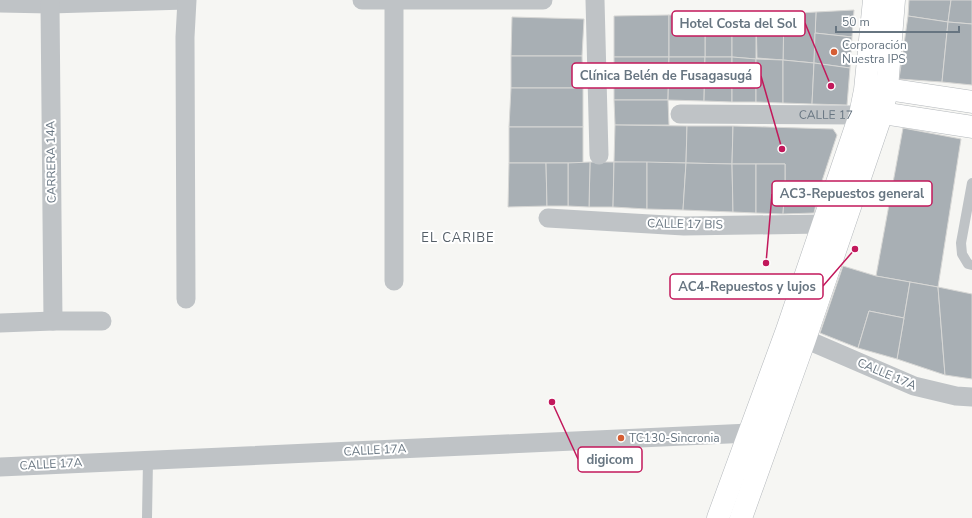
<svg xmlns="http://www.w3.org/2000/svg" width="972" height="518" font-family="'Nunito Sans',sans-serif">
<rect width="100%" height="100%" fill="#f6f6f3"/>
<g fill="#a8afb4" stroke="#d7d7d5">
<path d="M909,0H951L948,22L908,16Z"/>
<path d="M951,0H972V24L948,22Z"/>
<path d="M854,10L852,37L815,33L816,12Z"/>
<path d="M816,12L814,63L783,60L784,14Z"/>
<path d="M732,14V57H705V15Z"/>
<path d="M732,14H756V59L732,57Z"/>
<path d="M756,14H784L783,60L757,58Z"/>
<path d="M669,15V57H614V16Z"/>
<rect x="669" y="15" width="36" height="42"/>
<path d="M908,16L948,22L942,82L899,79Z"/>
<path d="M512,17L584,19L582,56H511Z"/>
<path d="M948,22L972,24V85L942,82Z"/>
<path d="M815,33L852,37L850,68L814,63Z"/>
<path d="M511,56H582L583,88H511Z"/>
<path d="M614,57H669L668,100H614Z"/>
<path d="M669,57H705L704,101L668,100Z"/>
<path d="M705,57H732V102L704,101Z"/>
<path d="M732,57L756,59V102H732Z"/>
<path d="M756,59L783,60V103L756,102Z"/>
<path d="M783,60L814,63L812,104L783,103Z"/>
<path d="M814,63L850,68L847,105L812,104Z"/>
<path d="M511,88H583V127H509Z"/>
<path d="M614,100H668L669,125H615Z"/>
<path d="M615,125L687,126L686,163L614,162Z"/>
<path d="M687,126H733L732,164L686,163Z"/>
<path d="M733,126L833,129L837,135L820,187L785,184V164H732Z"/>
<rect x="509" y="127" width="74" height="36"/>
<path d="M903,128L961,139L938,287L876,276Z"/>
<path d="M590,162H614L613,207H589Z"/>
<path d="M590,162L589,207L568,206V163Z"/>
<path d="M614,162H647V209L613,207Z"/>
<path d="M647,162L686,163L683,210L647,209Z"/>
<path d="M509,163H546L547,206L508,207Z"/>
<path d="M546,163H568V206H547Z"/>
<path d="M686,163L732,164L733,212L683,210Z"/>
<path d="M732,164H756V213L733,212Z"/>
<path d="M756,164H785V184L783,214L756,213Z"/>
<path d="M785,184L820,187L814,213L783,214Z"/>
<path d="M843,266L876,276L910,282L904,318L869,311L858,348L820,333Z"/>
<path d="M910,282L938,287L945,375L897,359Z"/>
<path d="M938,287L972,294V379L945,375Z"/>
<path d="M869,311L904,318L897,359L858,348Z"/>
</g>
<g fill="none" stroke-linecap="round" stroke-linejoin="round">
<g stroke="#b4b8bc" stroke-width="23">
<g id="secondary">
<path d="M872,90L887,89L972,102"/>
<path d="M868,114L882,113L972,127"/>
<path d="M718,518L787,330L860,115L865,90L874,0"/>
<path d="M741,518L805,339L882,113L887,89L894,0"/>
</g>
</g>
<g stroke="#bfc3c6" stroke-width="10">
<path d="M972,183L961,243L962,254L968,264L972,265"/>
<path d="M147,518L148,460"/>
</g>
<g stroke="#bfc3c6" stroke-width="19">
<path d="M362,0H543"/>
<path d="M394,0V281"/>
<path d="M595,0L599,155"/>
<path d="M0,3L50,4L186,0"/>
<path d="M50,4L53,321"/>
<path id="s1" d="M680,114L860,115"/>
<path d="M548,218L684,226L823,224"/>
<path d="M186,299L185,37L187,0"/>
<path d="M0,323L53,321H102"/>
<path d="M805,339L914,386L956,396L972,397"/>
<path d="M0,467L750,433"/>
</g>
<use href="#secondary" stroke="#fff" stroke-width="22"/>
</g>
<g fill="#d55e34" stroke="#fff" stroke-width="1.5">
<circle cx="834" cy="52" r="4"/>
<circle cx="621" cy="438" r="4"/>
</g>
<g text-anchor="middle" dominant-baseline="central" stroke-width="4" stroke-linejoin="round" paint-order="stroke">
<g font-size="12" fill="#677581" stroke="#fff" text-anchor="start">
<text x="842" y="45">Corporación<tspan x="842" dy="14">Nuestra IPS</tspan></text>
<text x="629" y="438">TC130-Sincronia</text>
</g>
<g font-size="12" fill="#677581" stroke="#fff">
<text stroke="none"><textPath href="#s1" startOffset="146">CALLE 17</textPath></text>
<text transform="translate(51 162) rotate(-91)">CARRERA 14A</text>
<text transform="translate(685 224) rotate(1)">CALLE 17 BIS</text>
<text transform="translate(887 374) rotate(23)">CALLE 17A</text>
<text transform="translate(375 450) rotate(-3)">CALLE 17A</text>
<text transform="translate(51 464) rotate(-3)">CALLE 17A</text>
</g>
<g font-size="13" letter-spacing="1" fill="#545e67" stroke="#fff">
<text x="458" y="238">EL CARIBE</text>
</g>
</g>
<path fill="none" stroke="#c2185b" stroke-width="1.5" d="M831 86L805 23M782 149L761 76M766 263L772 194M855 249L823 286M552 402L578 459"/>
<g fill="#c2185b" stroke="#fff" stroke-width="1.5">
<circle cx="831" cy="86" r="4"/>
<circle cx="782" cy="149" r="4"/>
<circle cx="766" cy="263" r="4"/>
<circle cx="855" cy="249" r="4"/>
<circle cx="552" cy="402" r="4"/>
</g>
<g fill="#fff" stroke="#c2185b" stroke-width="1.5">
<rect x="672" y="11" width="133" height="25" rx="4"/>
<rect x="572" y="63" width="189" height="25" rx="4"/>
<rect x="772" y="181" width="160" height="25" rx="4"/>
<rect x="670" y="274" width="153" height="25" rx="4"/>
<rect x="578" y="447" width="64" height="25" rx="4"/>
</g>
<g font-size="13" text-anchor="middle" font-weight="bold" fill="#677581">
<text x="738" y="28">Hotel Costa del Sol</text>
<text x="666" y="80">Clínica Belén de Fusagasugá</text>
<text x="852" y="198">AC3-Repuestos general</text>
<text x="747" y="291">AC4-Repuestos y lujos</text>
<text x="610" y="464">digicom</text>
</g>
<path d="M836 26v6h123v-6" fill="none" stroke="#677581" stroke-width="2"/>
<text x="842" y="26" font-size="12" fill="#677581" stroke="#ffffff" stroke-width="3" paint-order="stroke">50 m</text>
</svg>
